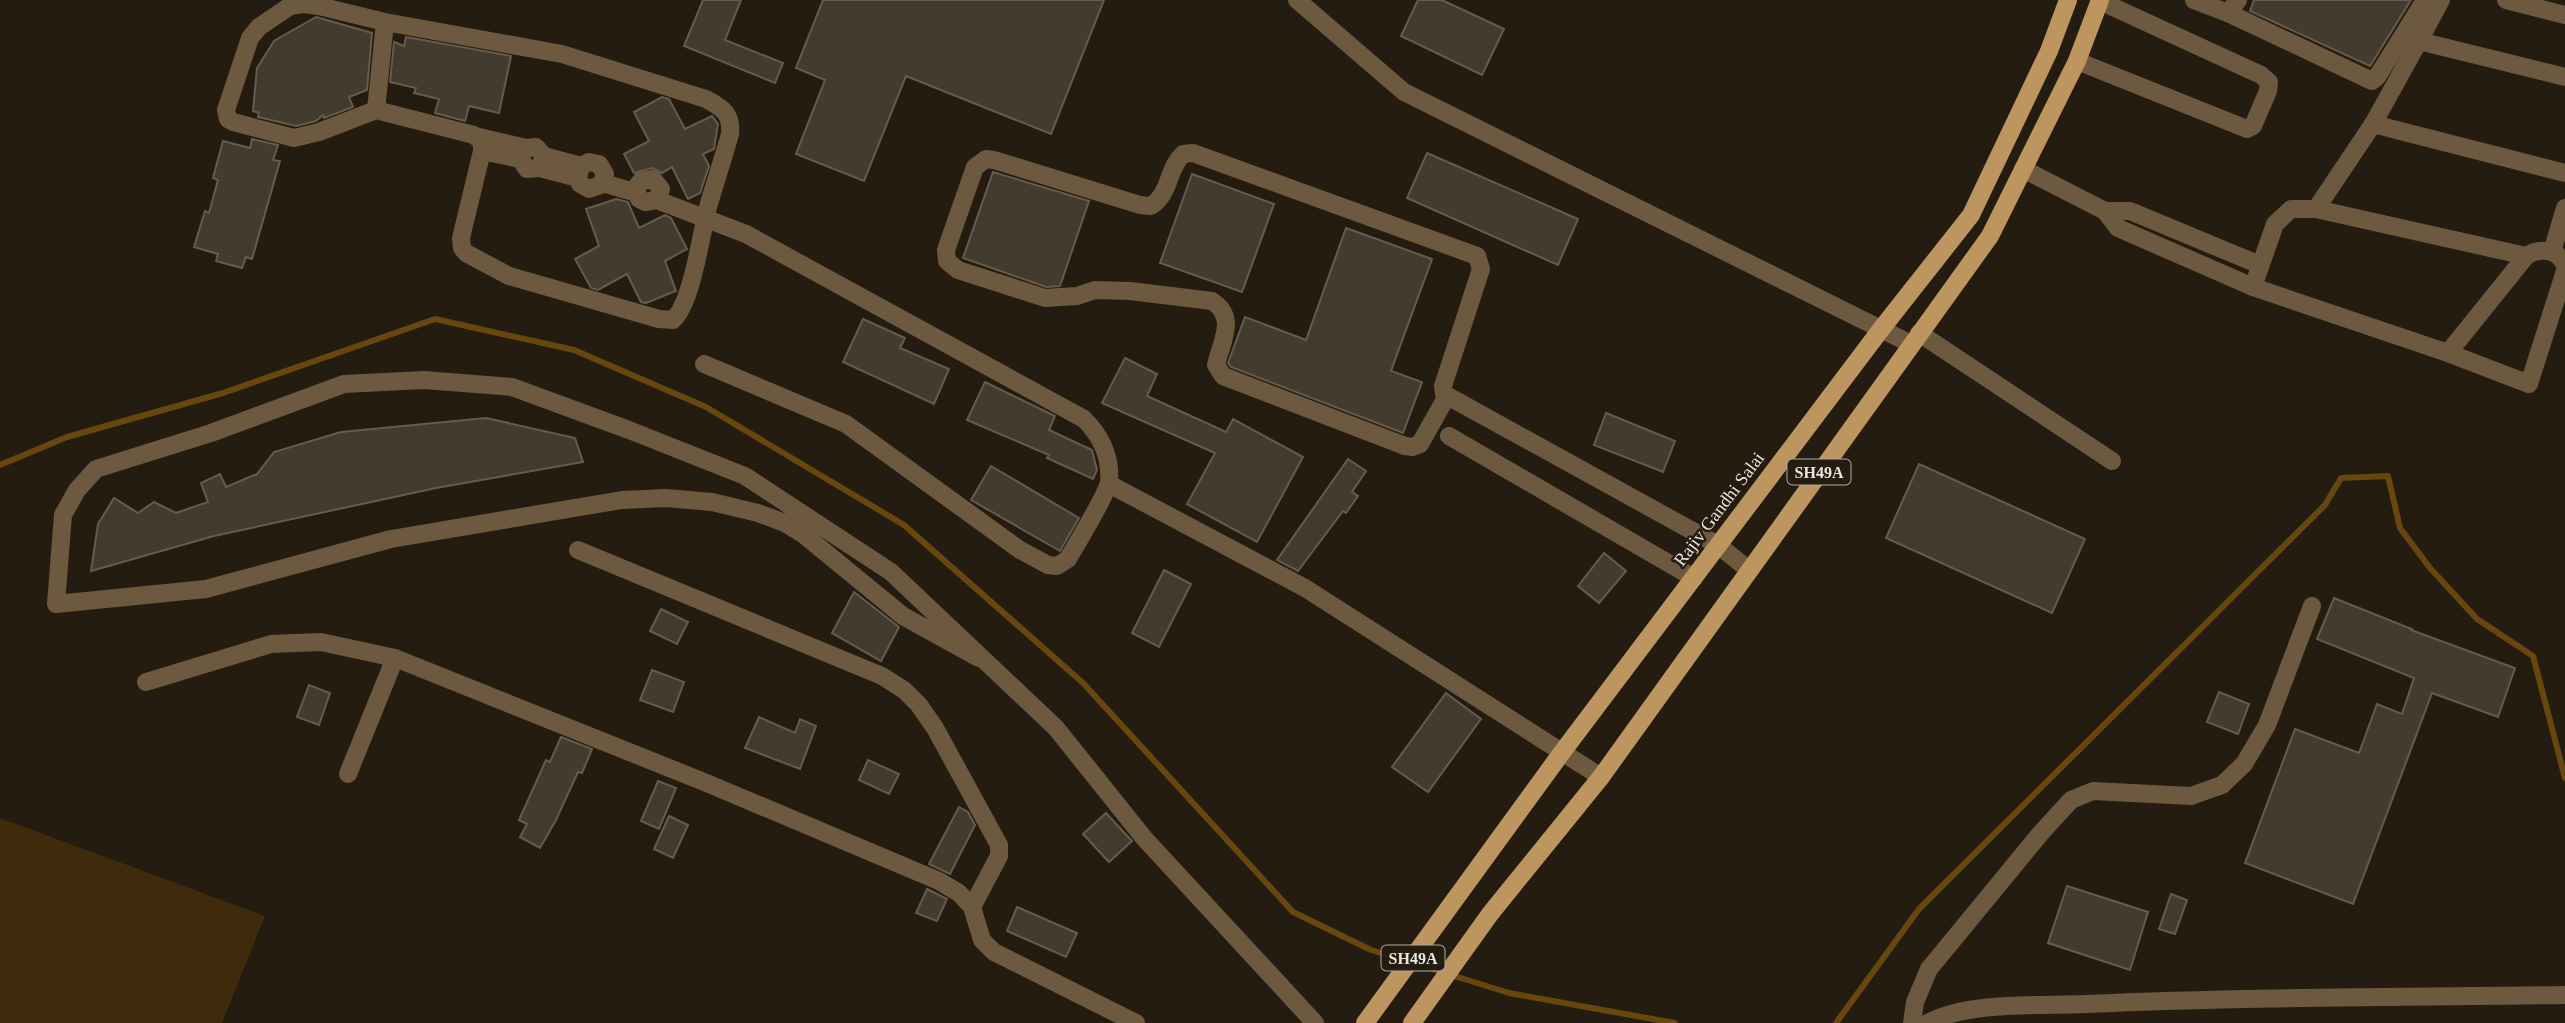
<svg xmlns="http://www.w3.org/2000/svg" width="2565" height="1023" font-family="'Times New Roman',serif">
<rect width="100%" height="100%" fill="#241c11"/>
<path fill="#3f2b0b" d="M0,818L265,916L222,1023H0Z"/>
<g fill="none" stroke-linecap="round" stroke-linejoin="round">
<g stroke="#68470f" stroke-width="6">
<path d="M0,465L67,437L223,393L435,319L574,350L706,407L904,525L1083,683L1293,912L1371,950L1509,993L1675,1023"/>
<path d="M1836,1023L1919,909L2325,505L2341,478L2388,476L2400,528L2430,568L2477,619L2533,656L2565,778"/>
</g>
</g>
<g fill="#443b2f" stroke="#655b4e" stroke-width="2">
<path d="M703,0H741L725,40L783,63L775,83L684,46Z"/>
<path d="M823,0H1104L1051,134L906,76L864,181L796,154L825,80L796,68Z"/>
<path d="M1418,0H1442L1504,29L1482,75L1401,36Z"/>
<path d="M2254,0H2411L2370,66L2250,11Z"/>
<path d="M316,17L372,33L367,90L349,97L353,107L324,118L323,115L316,121L296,126L258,117L259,113L253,111L257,68L274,41Z"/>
<path d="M406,37L511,56L499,113L469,106L465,121L435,113L439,99L414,93L416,88L390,82L394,42L404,46Z"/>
<path d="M662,97L669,99L685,129L712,116L718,124L714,149L703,154L709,166L700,193L688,199L672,167L662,173L652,168L634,173L624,154L649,141L634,112Z"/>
<path d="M252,139L278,145L273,160L280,161L252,259L246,257L242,268L216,261L218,254L194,247L205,211L209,213L218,180L213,178L223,141L250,148Z"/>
<path d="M1427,153L1578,219L1558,265L1407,198Z"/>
<path d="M993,172L1089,201L1060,286L1046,287L963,258Z"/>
<path d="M1192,174L1274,204L1242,292L1160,263Z"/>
<path d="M616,199L628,202L639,228L665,215L671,218L687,249L665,261L676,291L646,303L641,302L627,274L598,290L591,288L575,259L599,246L586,209Z"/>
<path d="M1346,228L1432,259L1391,371L1422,382L1403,433L1231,367L1228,363L1245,317L1306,340Z"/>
<path d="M863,319L905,338L900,348L949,369L934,404L843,362Z"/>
<path d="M1125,358L1157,374L1147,396L1226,432L1233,419L1303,457L1257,542L1187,504L1215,453L1102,403Z"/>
<path d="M985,382L1055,416L1049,430L1092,450L1097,470L1093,479L1047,458L1049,455L967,420Z"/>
<path d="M1606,413L1675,441L1663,472L1594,445Z"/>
<path d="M486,418L575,438L583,462L436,488L214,536L91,571L98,524L114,498L138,513L154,502L176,513L208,502L201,483L220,474L226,487L257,474L274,452L341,432Z"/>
<path d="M1348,459L1366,471L1352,492L1358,496L1346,513L1343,511L1298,571L1277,560Z"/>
<path d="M1919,464L2085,539L2052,613L1886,538Z"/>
<path d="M991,466L1079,518L1060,551L971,500Z"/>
<path d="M1604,553L1626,571L1599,603L1578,586Z"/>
<path d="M1164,570L1191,584L1159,647L1132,633Z"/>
<path d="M854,592L899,627L881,661L832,633Z"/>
<path d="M2334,598L2412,629L2411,630L2515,668L2498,717L2432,693L2353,904L2245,863L2295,729L2359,753L2377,704L2402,714L2414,678L2317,639Z"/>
<path d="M661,609L688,622L677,644L650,631Z"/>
<path d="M652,670L684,682L673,712L640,700Z"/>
<path d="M309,685L330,693L319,725L297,717Z"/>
<path d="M2219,692L2249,704L2238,734L2207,722Z"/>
<path d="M1446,693L1481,719L1428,792L1392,767Z"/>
<path d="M759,717L795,733L800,719L816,726L800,769L745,748Z"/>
<path d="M561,737L592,749L582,773L578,772L556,820L540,848L520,837L527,824L519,820L546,760L550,762Z"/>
<path d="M868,760L899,774L889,794L859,780Z"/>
<path d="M658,781L676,788L659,829L641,821Z"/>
<path d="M959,807L968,812L975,825L950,874L929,864Z"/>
<path d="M1106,813L1132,841L1109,862L1083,834Z"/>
<path d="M669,816L688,825L673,858L654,849Z"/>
<path d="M2067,886L2148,912L2130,970L2048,943Z"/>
<path d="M927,889L947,899L937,921L916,913Z"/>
<path d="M2171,894L2187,900L2175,934L2159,929Z"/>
<path d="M1017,907L1077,933L1066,957L1007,931Z"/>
</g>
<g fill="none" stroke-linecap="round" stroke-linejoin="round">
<g stroke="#6c593f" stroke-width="18">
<path d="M1297,0L1404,92L1911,344"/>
<path d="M2194,0L2228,13L2238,0"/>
<path d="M2506,0L2565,15"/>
<path d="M2228,13L2372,81L2377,77L2425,0"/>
<path d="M2419,41L2441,0"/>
<path d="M2077,61L2247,129L2253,126L2268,91L2269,82L2261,75L2100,1"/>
<path d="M376,110L385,22L319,6L303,4L290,6L259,27L250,38L226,110L228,119L233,122L294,138L319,132L376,110L474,135L482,142V151L461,238L462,248L466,253L509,276L659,319L673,320C692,303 701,234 708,207C715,183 723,159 730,134C732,114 723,108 706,99L562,54L385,22"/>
<path d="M2373,124L2419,41L2565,77"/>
<path d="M479,137L526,148"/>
<path d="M482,151L520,159"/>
<path d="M544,156L581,166"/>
<path d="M520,159L527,169L540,168L578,178L580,184L589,189L601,185L605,174L599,164L589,162L581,166L578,178"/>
<path d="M520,159L526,148L536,147L544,156L540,168"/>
<path d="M2023,169L2105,211L2118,228L2253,287L2448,353L2529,384L2565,271"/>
<path d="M603,183L637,193L639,199L645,202L657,200L746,234L1084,419C1101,436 1111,457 1109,482C1107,494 1076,545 1068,559L1057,566L1048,565L1020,550L846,424L704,364"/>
<path d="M637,193V186L641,181L653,179L661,189L657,200"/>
<path d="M2316,209L2373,124L2565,173"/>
<path d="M2105,211H2130L2260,265"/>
<path d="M2552,252L2565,208"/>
<path d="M2253,287L2275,224L2291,209H2316L2526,256"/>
<path d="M1919,333L2112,461"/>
<path d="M2448,353L2526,256C2540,247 2559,249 2565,266"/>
<path d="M1447,396L1420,444L1412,447L1405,446L1223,376L1216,365C1222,340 1237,317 1212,301L1130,291L1095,290L1077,296L1045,298L958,270L947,261L946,250L975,167L986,159L994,160L1140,205L1151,206C1171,193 1167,169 1183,154L1193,153L1477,256L1481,269L1443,386L1444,394L1718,545L1749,570"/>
<path d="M1449,436L1694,578"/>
<path d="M1109,484L1305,588L1601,777"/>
<path d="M578,550L882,676L904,690L919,705L935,728L999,845V856L972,907"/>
<path d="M979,658L903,616L803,534L785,523L758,513L712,502L666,498L622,500L391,539L206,589L56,604L63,515L77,490L96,469L211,433L344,384L424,380L512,387L629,430L745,476L891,572L1056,728L1144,838L1315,1023"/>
<path d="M146,682L271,644L321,642L395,658L709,784L939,881L959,893L972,907L982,940L994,952L1136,1023"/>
<path d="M348,774L395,658"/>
<path d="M1912,1023L1915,1002L1929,969L2040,834L2071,800L2093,791L2191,796L2222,785L2244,764L2267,725L2312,606"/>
<path d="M1928,1023C1968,1001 2040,1006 2086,1004C2245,997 2405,997 2565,995"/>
</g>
<g stroke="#bd955e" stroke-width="18">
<path d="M1365,1023L1563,751L1882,328L1971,215L2049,51L2068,0"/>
<path d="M1412,1023L1490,914L1601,777L1990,236L2077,61L2100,0"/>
</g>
</g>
<g text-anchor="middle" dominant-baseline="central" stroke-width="5" stroke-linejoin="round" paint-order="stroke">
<g fill="#241c11" stroke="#afa9a0" stroke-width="2">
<rect x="1787.5" y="459.5" width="63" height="25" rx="5"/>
<rect x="1381.5" y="945.5" width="63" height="25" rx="5"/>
</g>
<g font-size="16" font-weight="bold" fill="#ebe5dd">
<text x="1819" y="472">SH49A</text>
<text x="1413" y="958">SH49A</text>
</g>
<g font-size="18" fill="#ebe5dd" stroke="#241c11">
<text transform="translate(1719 509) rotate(-53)">Rajiv Gandhi Salai</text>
</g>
</g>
</svg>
